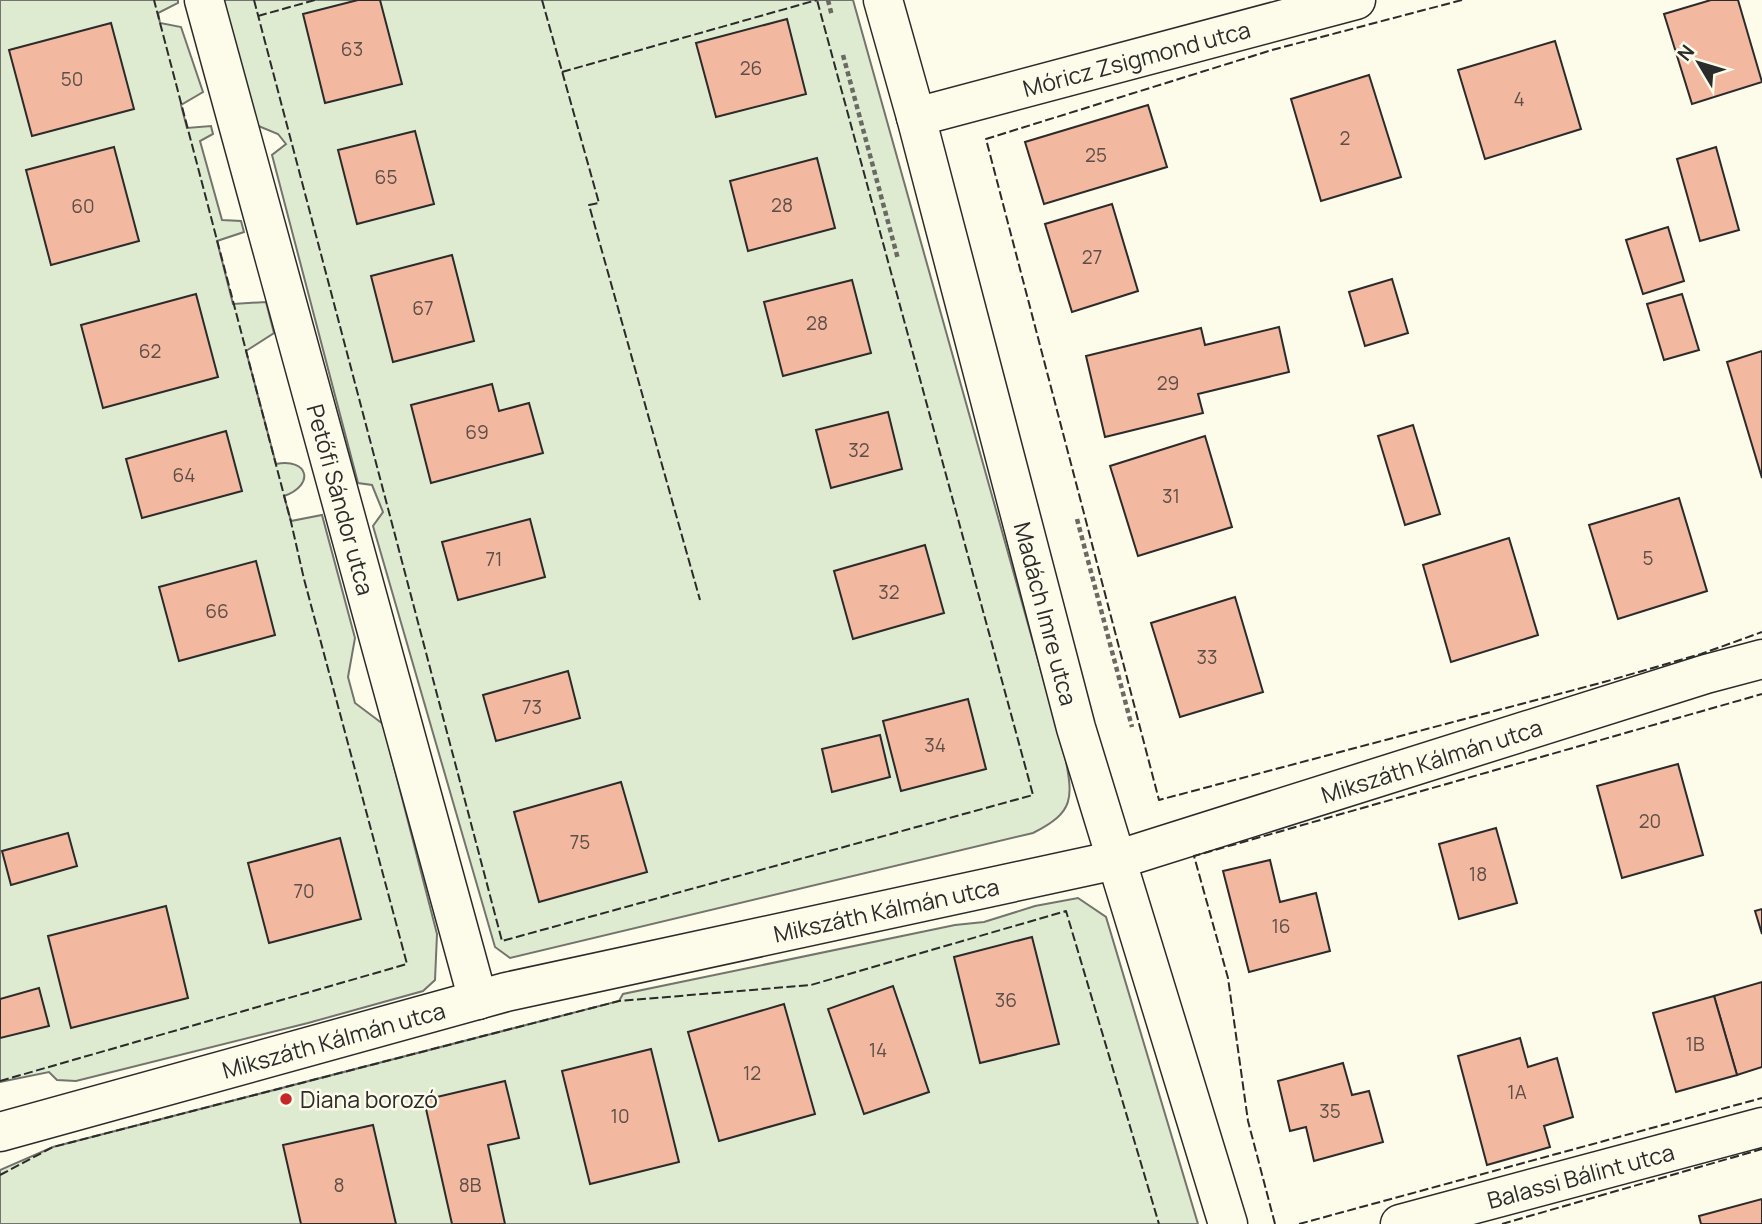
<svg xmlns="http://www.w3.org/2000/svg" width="1762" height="1224" font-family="Manrope,sans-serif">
<rect width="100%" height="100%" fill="#fdfbea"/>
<g fill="#deebd1" stroke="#74746e" stroke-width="2">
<path d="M0,0H178V3L158,13L160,23L181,27L203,92L181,105L187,128L211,126L213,134L200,141L222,220L241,221L244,232L217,241L233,304L266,302L274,333L246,351L276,464C309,458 315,485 284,496L291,521L322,515L355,638L348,677L355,703L383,724L437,934L435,980L423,991L308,1023L76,1081L57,1080L49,1072L0,1082Z"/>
<path d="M221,0H853L1065,756C1073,798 1075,812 1033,833L510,958L495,947L373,526L383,512L372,485L358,483L272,155L286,144L278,134L256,125Z"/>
<path d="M1078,898L1106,917L1198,1224H0V1170L53,1147L619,1001L623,994L955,925L984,922L1035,906Z"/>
</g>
<g fill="#f2b8a0" stroke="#2b2b2b" stroke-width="2">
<path d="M358,0H380L402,84L325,103L303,14Z"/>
<path d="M1711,0H1738L1762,82L1692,104L1664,14Z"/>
<path d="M787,19L806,94L716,117L696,43Z"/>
<path d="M111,23L134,109L32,136L9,50Z"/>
<path d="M1555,41L1581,129L1485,159L1458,70Z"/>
<path d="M1369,75L1401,177L1321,201L1291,99Z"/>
<path d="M1148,105L1167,167L1044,204L1025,142Z"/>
<path d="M415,131L434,204L357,224L338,150Z"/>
<path d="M114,147L139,241L51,265L26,170Z"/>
<path d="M1716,147L1739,230L1700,241L1677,159Z"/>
<path d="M817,158L835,228L748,251L730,181Z"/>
<path d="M1112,204L1138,291L1072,312L1045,224Z"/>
<path d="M1668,227L1684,281L1643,294L1626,240Z"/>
<path d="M452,255L474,341L393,362L371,276Z"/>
<path d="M1392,279L1408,333L1365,346L1349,292Z"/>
<path d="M852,280L871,353L783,376L764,302Z"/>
<path d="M196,294L218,377L103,408L81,325Z"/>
<path d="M1682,294L1699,350L1664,360L1647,304Z"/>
<path d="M1279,327L1289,372L1198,394L1203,413L1105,437L1086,356L1201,328L1205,345Z"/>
<path d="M1762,351V478L1727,362Z"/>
<path d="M492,384L499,411L529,403L543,453L431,483L411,405Z"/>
<path d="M888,412L902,469L831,488L816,430Z"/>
<path d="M1413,425L1440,514L1405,525L1378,436Z"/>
<path d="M226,431L242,491L142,518L126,459Z"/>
<path d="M1205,436L1232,527L1138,556L1110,466Z"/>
<path d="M1679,498L1707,591L1618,619L1589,525Z"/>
<path d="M530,519L545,577L458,600L442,542Z"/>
<path d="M1509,538L1538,635L1451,662L1423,565Z"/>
<path d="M925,545L944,613L853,639L834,571Z"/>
<path d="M256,561L275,635L179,661L159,587Z"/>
<path d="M1235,597L1263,692L1180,717L1151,623Z"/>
<path d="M568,671L580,718L496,741L483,695Z"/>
<path d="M968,699L986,769L901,791L883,721Z"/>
<path d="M880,735L890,777L832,792L822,749Z"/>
<path d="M1678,764L1703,855L1622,878L1597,786Z"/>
<path d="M621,782L647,872L539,902L514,812Z"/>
<path d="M1496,828L1517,903L1459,919L1439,844Z"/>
<path d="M68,833L77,866L11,885L2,851Z"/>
<path d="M340,838L361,919L269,943L248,863Z"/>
<path d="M1270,860L1280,902L1316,893L1330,951L1249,972L1223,871Z"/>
<path d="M166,906L188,998L71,1028L48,936Z"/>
<path d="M1762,909V934L1755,911Z"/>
<path d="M1032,937L1059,1044L980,1063L954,957Z"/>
<path d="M1762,982V1067L1737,1075L1714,996Z"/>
<path d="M893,986L929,1092L864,1114L828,1009Z"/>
<path d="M39,988L49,1026L0,1038V999Z"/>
<path d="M1714,996L1737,1075L1676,1092L1653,1013Z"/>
<path d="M784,1004L815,1114L719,1141L688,1032Z"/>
<path d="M1520,1038L1528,1067L1557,1058L1573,1117L1544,1126L1550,1147L1487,1165L1458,1056Z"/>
<path d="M651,1049L679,1162L590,1184L562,1071Z"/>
<path d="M1343,1063L1352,1095L1369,1091L1383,1142L1314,1161L1306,1127L1290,1131L1278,1081Z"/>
<path d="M505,1081L519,1138L488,1145L505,1224H452L424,1100Z"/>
<path d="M373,1125L396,1224H301L283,1145Z"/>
<path d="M1762,1199V1224H1701L1699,1216Z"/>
</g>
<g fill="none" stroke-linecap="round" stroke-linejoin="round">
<g stroke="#2b2b2b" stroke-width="41">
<g id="street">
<path id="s1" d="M204,0L478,1000"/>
<path id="s2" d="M883,0L916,117L1076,728L1228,1224"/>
<path id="s3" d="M916,117L1356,0"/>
<path id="s4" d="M0,1132L506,992L1116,860L1706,674L1762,659"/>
<path id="s5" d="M1400,1224L1762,1127"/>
</g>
</g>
<g stroke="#6a6964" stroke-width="4.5" stroke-dasharray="5 3.5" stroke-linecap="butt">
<path d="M828,0L832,16"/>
<path d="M843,55L898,259"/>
<path d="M1077,519L1132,727"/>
</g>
<use href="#street" stroke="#fdfbea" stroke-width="38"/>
<g stroke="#2b2b2b" stroke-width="2" stroke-dasharray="9 3.5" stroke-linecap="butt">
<path d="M254,0L502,941L1033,795L817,0"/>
<path d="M542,0L599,203L589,205L700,600"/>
<path d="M1462,0L1272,50L986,139L1159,800L1604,682L1701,654L1762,632"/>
<path d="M258,16L315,0"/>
<path d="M562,72L817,0"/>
<path d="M0,1081L407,964L304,579L291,522L154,0"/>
<path d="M0,1175L53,1147L619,1001L811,985L1066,911L1159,1224"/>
<path d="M1275,1224L1248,1121L1228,978L1194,856L1762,694"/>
<path d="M1299,1224L1762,1098"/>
<path d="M1502,1224L1762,1149"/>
</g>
</g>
<circle fill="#c62828" stroke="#fdfbea" stroke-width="2.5" cx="286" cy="1099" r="7"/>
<g text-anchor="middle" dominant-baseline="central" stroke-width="5" stroke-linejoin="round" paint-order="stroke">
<g font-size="19" fill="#5d4e48">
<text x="352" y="49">63</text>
<text x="751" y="68">26</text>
<text x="72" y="79">50</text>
<text x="1519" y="99">4</text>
<text x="1345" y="138">2</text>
<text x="1096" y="155">25</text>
<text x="386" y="177">65</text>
<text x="782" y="205">28</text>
<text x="83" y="206">60</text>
<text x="1092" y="257">27</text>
<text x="423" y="308">67</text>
<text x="817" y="323">28</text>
<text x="150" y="351">62</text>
<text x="1168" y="383">29</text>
<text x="477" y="432">69</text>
<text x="859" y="450">32</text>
<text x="184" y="475">64</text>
<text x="1171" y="496">31</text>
<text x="1648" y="558">5</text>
<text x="494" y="559">71</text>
<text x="889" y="592">32</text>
<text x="217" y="611">66</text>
<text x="1207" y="657">33</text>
<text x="532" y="707">73</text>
<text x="935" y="745">34</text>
<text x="1650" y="821">20</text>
<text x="580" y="842">75</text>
<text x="1478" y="874">18</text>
<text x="304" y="891">70</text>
<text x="1281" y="926">16</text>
<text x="1006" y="1000">36</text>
<text x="1695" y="1044">1B</text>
<text x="878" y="1050">14</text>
<text x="752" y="1073">12</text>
<text x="1517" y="1092">1A</text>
<text x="1330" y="1111">35</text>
<text x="620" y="1116">10</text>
<text x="339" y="1185">8</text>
<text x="470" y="1185">8B</text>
</g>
<g font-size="23" fill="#2b2b2b" stroke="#fdfbea">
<text stroke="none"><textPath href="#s3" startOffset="228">Móricz Zsigmond utca</textPath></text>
<text stroke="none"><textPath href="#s1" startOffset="518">Petőfi Sándor utca</textPath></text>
<text stroke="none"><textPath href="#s2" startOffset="635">Madách Imre utca</textPath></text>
<text stroke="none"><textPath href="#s4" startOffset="1480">Mikszáth Kálmán utca</textPath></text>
<text stroke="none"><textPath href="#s4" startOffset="914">Mikszáth Kálmán utca</textPath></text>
<text stroke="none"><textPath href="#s4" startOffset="346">Mikszáth Kálmán utca</textPath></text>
<text stroke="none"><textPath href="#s5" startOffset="187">Balassi Bálint utca</textPath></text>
</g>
<g font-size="23" fill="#2b2b2b" stroke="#fdfbea" text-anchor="start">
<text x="300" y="1099">Diana borozó</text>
</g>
</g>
<g transform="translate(1699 63) rotate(308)" stroke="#fdfbea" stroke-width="5" paint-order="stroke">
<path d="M0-5L12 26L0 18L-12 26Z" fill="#2b2b2b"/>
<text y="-10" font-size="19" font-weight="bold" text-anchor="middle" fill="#2b2b2b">N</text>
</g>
</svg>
